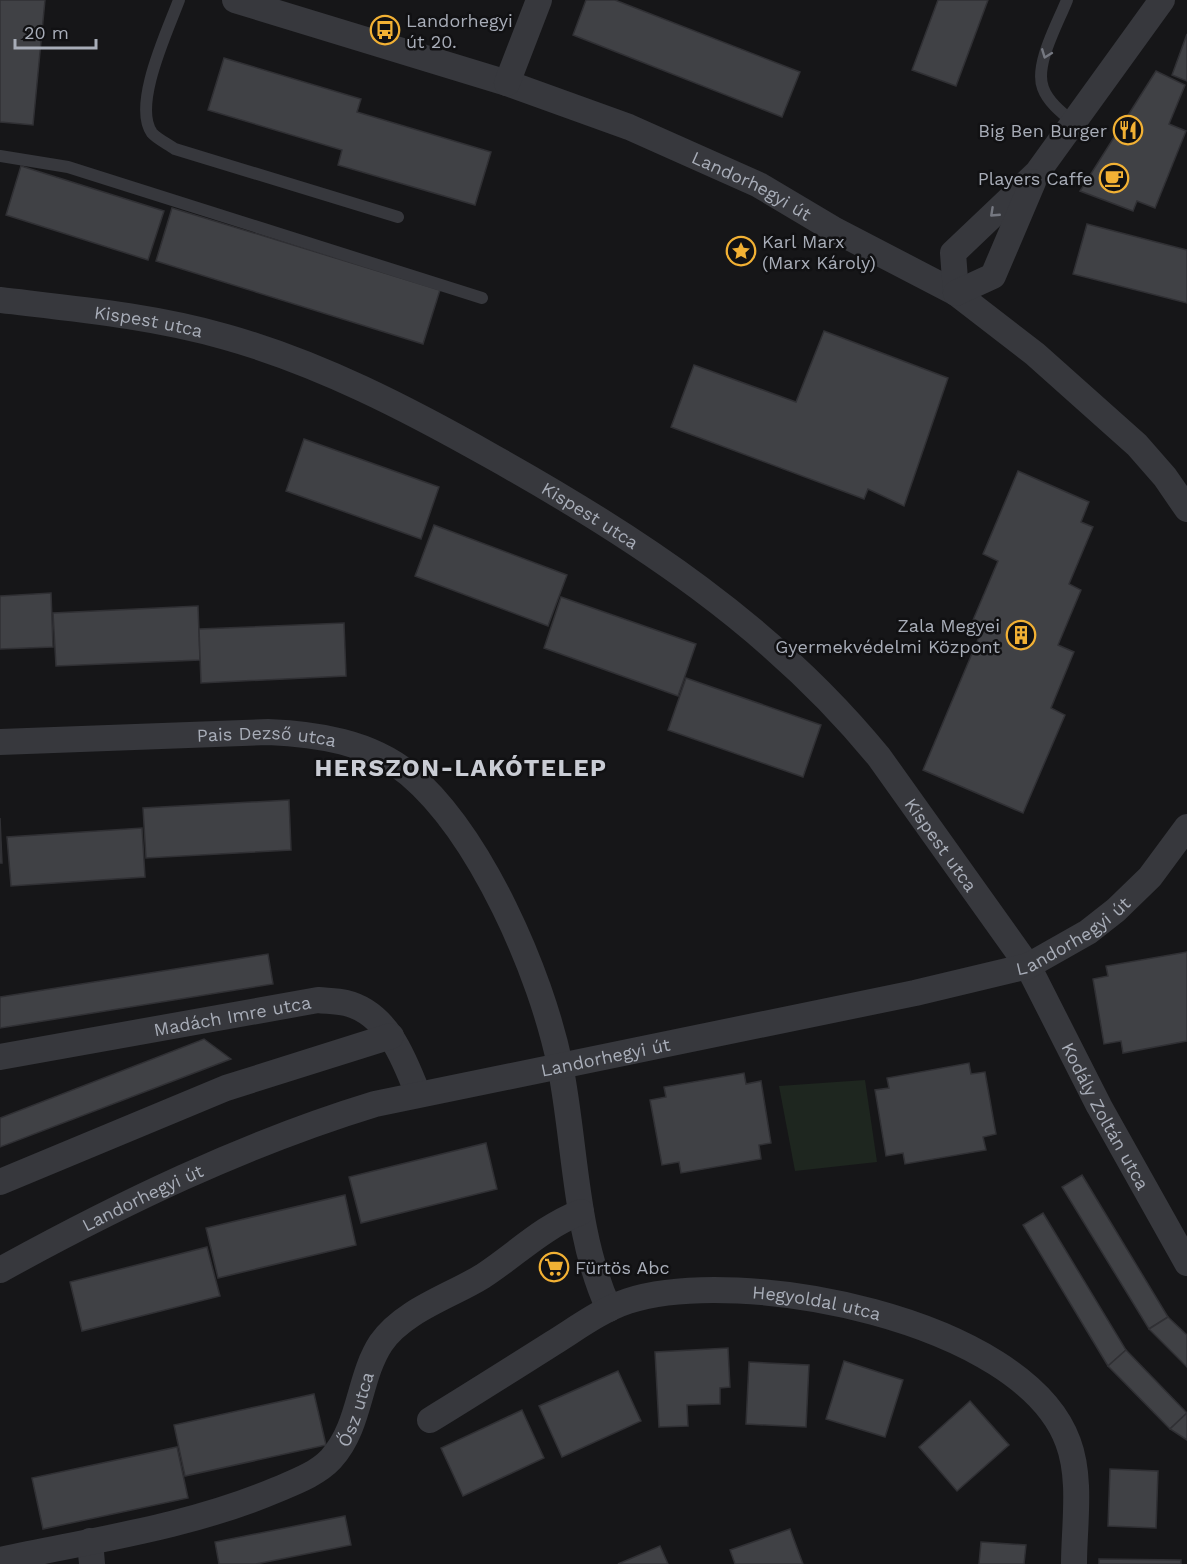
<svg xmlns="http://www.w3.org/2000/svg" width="1187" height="1564" font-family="'Work Sans',sans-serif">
<rect width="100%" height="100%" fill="#161618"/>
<path fill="#1e261f" d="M865,1080L877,1162L795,1171L779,1086Z"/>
<g fill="#404145" stroke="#303034" stroke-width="1.5">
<path d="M0,0H45L33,125L0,122Z"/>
<path d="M586,0H615L800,72L782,117L573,35Z"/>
<path d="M938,0H988L956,86L912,70Z"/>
<path d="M1187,34V81L1172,75Z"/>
<path d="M224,58L361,99L357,112L491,152L475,205L338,165L342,150L208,110Z"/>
<path d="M1156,71L1185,85L1169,124L1186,131L1155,208L1137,201L1133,211L1080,191Z"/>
<path d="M21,166L164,211L148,260L6,215Z"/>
<path d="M172,208L440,290L423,344L156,261Z"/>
<path d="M1087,224L1187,250V303L1073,274Z"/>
<path d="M824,331L948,378L904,506L868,489L864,499L671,427L694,365L796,402Z"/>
<path d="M304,439L439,487L421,539L286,491Z"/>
<path d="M1018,471L1089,502L1081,522L1093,527L1069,584L1081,590L1058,645L1074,652L1051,708L1065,715L1023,813L923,770L984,625L973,620L998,561L983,554Z"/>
<path d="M434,525L567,575L548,626L415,576Z"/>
<path d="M51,593L53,647L0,649V596Z"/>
<path d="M561,597L696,644L678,696L544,648Z"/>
<path d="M198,606L200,660L56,666L53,613Z"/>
<path d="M344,623L346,676L201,683L199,629Z"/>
<path d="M686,678L821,725L803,777L668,730Z"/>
<path d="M289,800L291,850L146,858L143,808Z"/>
<path d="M0,818L2,863H0Z"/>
<path d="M142,828L145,877L11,886L7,837Z"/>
<path d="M1187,952V1041L1123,1053L1121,1041L1104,1044L1093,979L1108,976L1106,966Z"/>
<path d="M268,954L273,984L0,1028V997Z"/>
<path d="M204,1039L231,1059L0,1147V1118Z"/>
<path d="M969,1063L971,1074L985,1072L996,1134L983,1137L986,1150L905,1164L903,1153L886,1156L875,1090L889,1088L887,1078Z"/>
<path d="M744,1073L746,1084L761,1081L771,1143L759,1145L761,1159L681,1173L679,1162L662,1165L650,1100L666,1097L664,1087Z"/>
<path d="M486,1143L497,1189L361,1223L349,1177Z"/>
<path d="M1082,1175L1168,1317L1149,1329L1062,1187Z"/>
<path d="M345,1195L356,1245L218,1278L206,1228Z"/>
<path d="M1043,1213L1126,1350L1108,1366L1023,1225Z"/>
<path d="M207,1247L220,1296L82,1331L70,1282Z"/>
<path d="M1168,1317L1187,1335V1367L1149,1329Z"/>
<path d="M728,1348L730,1387L720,1388V1404L687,1405L688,1426L659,1427L655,1352Z"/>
<path d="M1126,1350L1187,1413L1170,1429L1108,1366Z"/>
<path d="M844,1361L903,1380L885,1437L826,1419Z"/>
<path d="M749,1362L809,1365L806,1427L746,1424Z"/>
<path d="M618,1371L641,1421L562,1457L539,1406Z"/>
<path d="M314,1394L326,1445L185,1476L174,1425Z"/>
<path d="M970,1401L1009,1445L957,1491L919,1447Z"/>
<path d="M522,1410L544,1458L463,1496L441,1448Z"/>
<path d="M1187,1413V1440L1170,1429Z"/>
<path d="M177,1447L188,1498L43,1529L32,1478Z"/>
<path d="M1110,1469L1158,1471L1156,1528L1108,1526Z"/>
<path d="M345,1516L351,1545L256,1564H219L215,1542Z"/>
<path d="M790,1529L803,1564H735L730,1550Z"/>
<path d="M981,1542L1026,1545L1024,1564H979Z"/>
<path d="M660,1546L668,1564H618Z"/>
<path d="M1099,1559L1181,1560V1564H1099Z"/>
</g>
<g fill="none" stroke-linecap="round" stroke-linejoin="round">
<g stroke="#37383d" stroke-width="12">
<path d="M179,0C168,30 132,105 152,133C157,139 168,144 175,149L398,217"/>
<path d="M1067,0C1058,23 1034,65 1043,88C1048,102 1062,113 1073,122"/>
<path d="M0,156L68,167L482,298"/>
</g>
<g stroke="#37383d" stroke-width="26">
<path id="s1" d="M235,0L507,83L629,127L759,185L833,229L956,293L1035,354L1137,445L1165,477L1187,509"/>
<path d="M507,83L539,0"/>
<path d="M956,293L953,253L1037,173L1162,0"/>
<path d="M956,293L993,276L1033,182"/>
<path id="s2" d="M0,300C76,309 153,316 226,337C319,363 408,409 491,456C636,537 773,627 879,757L1028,966L1099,1106L1187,1263"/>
<path id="s3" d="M0,742L268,732C317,734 370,742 409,774C481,835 541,973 560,1065C576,1145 574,1233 609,1309"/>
<path id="s4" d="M0,1057L318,1000C327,1001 337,1001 346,1003C387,1013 404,1058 418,1094"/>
<path d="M0,1182L226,1088L391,1036"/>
<path id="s5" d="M0,1270C120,1204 244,1144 375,1104L915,993L1028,966L1088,932L1116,910L1150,877L1187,827"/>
<path id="s6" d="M430,1420C471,1395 512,1369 553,1343C577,1328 601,1310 628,1301C740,1265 1023,1319 1068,1442C1082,1479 1074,1526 1074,1564"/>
<path d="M90,1541L92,1564"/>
<path id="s7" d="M0,1560C93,1540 189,1527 276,1490C295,1482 317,1474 331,1459C361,1426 358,1378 381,1343C404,1310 451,1296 483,1276C518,1253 541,1228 581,1212"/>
</g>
</g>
<defs><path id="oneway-chevron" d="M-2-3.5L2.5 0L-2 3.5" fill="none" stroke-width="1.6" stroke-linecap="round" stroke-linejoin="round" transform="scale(1.5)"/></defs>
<g stroke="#757881">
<use href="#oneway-chevron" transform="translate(1046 54) rotate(111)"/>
<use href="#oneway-chevron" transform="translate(994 213) rotate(137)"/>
</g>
<defs>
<g id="bus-ring" transform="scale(1.5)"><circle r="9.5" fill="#111113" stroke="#f2b134" stroke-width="1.5"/><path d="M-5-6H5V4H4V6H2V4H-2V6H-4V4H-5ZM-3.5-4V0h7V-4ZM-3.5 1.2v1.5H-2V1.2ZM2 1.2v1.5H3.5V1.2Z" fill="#f2b134"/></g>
<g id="restaurant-ring" transform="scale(1.5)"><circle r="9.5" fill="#111113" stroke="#f2b134" stroke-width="1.5"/><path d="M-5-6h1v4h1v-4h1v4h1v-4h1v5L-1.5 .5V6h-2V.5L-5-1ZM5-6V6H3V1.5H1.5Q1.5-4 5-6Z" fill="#f2b134"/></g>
<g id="cafe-ring" transform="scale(1.5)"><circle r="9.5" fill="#111113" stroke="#f2b134" stroke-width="1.5"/><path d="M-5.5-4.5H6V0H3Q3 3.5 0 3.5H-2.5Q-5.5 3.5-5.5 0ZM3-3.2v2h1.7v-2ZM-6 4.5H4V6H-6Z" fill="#f2b134"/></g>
<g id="sight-ring" transform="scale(1.5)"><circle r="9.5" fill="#111113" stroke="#f2b134" stroke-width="1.5"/><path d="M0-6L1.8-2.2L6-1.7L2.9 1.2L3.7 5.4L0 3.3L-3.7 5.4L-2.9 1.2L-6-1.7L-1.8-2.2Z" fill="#f2b134"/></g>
<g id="building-ring" transform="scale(1.5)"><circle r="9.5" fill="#111113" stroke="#f2b134" stroke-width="1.5"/><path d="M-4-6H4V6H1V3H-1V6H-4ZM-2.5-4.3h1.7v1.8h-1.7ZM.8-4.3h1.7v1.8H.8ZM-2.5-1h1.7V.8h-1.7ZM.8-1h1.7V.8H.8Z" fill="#f2b134"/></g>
<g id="supermarket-ring" transform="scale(1.5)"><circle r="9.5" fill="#111113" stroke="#f2b134" stroke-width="1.5"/><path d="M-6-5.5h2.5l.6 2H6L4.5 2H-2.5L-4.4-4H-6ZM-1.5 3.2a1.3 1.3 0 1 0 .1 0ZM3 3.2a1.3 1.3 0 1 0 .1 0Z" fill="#f2b134"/></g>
</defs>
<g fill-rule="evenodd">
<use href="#bus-ring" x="385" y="30"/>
<use href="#restaurant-ring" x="1128" y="130"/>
<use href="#cafe-ring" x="1114" y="178"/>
<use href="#sight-ring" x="741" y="251"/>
<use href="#building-ring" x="1021" y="635"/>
<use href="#supermarket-ring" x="554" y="1267"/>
</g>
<g text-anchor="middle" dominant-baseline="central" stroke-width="5" stroke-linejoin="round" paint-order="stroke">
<g font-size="18" fill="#a8adb8" stroke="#111113" text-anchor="start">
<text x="406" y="20">Landorhegyi<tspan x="406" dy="21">út 20.</tspan></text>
<text x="1107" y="130" text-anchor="end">Big Ben Burger</text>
<text x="1093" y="178" text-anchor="end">Players Caffe</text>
<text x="762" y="241">Karl Marx<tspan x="762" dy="21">(Marx Károly)</tspan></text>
<text x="1000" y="625" text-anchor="end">Zala Megyei<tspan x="1000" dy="21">Gyermekvédelmi Központ</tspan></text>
<text x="575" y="1267">Fürtös Abc</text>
</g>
<g font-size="18" fill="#a8adb8" stroke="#111113">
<text stroke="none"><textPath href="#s1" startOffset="550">Landorhegyi út</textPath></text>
<text stroke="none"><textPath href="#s2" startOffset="150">Kispest utca</textPath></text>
<text stroke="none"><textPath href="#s2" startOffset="636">Kispest utca</textPath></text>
<text stroke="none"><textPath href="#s3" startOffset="267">Pais Dezső utca</textPath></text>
<text stroke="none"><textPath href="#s2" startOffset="1122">Kispest utca</textPath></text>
<text stroke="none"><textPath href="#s5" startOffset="1132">Landorhegyi út</textPath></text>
<text stroke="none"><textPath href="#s4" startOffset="236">Madách Imre utca</textPath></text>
<text stroke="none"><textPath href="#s5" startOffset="646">Landorhegyi út</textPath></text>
<text stroke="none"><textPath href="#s2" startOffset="1440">Kodály Zoltán utca</textPath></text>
<text stroke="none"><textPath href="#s5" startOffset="160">Landorhegyi út</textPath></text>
<text stroke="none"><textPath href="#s6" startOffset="422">Hegyoldal utca</textPath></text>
<text stroke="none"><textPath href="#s7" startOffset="405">Ősz utca</textPath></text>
</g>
<g font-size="24" font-weight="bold" letter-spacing="1.5" fill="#c9ccd4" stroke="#111113">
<text x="461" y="768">HERSZON-LAKÓTELEP</text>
</g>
</g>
<path d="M15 39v9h81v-9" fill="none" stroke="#a8adb8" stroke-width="3"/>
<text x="24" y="39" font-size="18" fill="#a8adb8" stroke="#111113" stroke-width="4.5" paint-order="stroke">20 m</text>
</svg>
